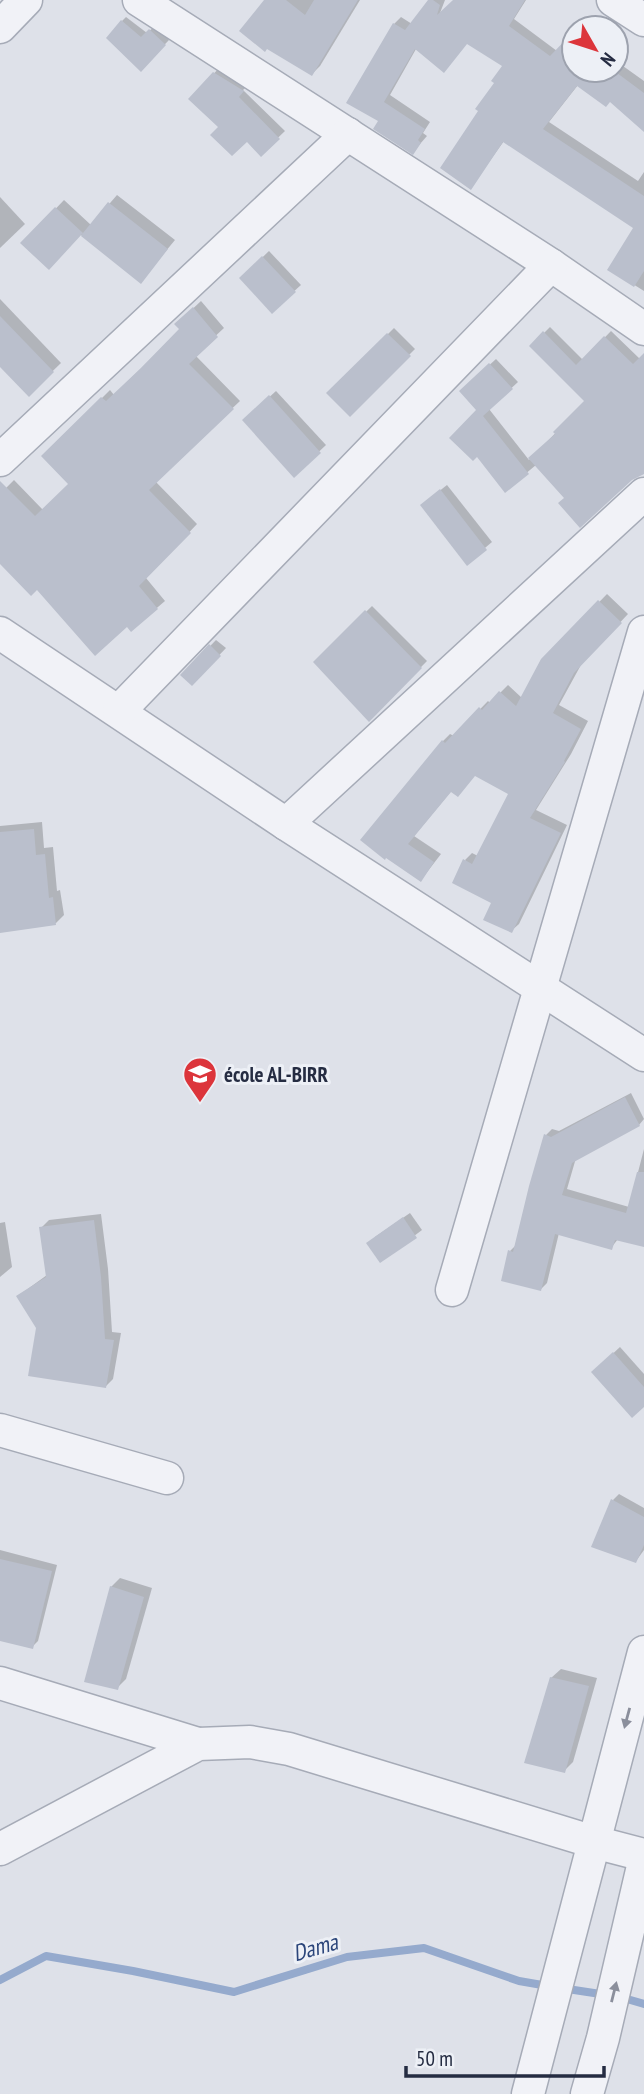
<svg xmlns="http://www.w3.org/2000/svg" width="644" height="2094" font-family="'PT Sans Narrow',sans-serif">
<rect width="100%" height="100%" fill="#dee1e9"/>
<g fill="#0003">
<path d="M266,0H360L320,66L312,74Z"/>
<path d="M430,0H445L440,13L455,0H526L514,19L557,51L574,34V70H616V61L644,81V130L610,100L578,85L549,122L638,181L644,172V291L609,269L635,227L504,141L471,187L496,83L504,66L468,43L416,49L390,95L430,122L423,133L427,136L413,152L381,121L394,24L401,17L412,24Z"/>
<path d="M126,17L147,33L155,26L169,40L141,69L122,21Z"/>
<path d="M220,67L249,84L243,90L285,131L261,154L247,139L220,127L190,99Z"/>
<path d="M117,195L175,240L141,281L80,234L23,243L64,200L91,225Z"/>
<path d="M0,197L25,224L0,248Z"/>
<path d="M269,251L301,285L272,311L241,278Z"/>
<path d="M0,299L61,363L29,394L0,364Z"/>
<path d="M201,301L224,328L195,355L240,401L155,481L197,524L146,578L165,601L131,630L127,625L37,588L0,561V494L14,480L43,510L70,483L44,456L110,390L114,395L181,329L184,317Z"/>
<path d="M550,327L583,360L611,331L640,359L644,355V473L566,498L536,465L506,490L478,410L461,391L496,359L518,382L489,409L529,460L587,401L531,346Z"/>
<path d="M394,328L415,349L350,414L329,393Z"/>
<path d="M276,391L326,445L294,475L244,420Z"/>
<path d="M447,485L492,542L467,563L428,500Z"/>
<path d="M607,594L628,614L582,663L559,705L588,721L571,754L536,810L567,825L519,924L511,931L465,860L472,853L478,856L510,793L476,774L452,790L414,836L441,854L421,880L386,856L443,741L450,734L454,736L488,701L490,703L508,685L522,698L543,660Z"/>
<path d="M372,606L427,661L369,720L315,662Z"/>
<path d="M216,640L226,648L192,684L182,675Z"/>
<path d="M42,822L44,848L53,847L57,891L60,890L64,915L56,923L0,932V826Z"/>
<path d="M631,1093L644,1119L639,1125L576,1158L567,1189L629,1207L644,1149V1242L618,1239L611,1248L559,1233L547,1283L541,1289L510,1251L516,1245L546,1135L552,1129L559,1131Z"/>
<path d="M410,1213L422,1230L381,1261L375,1237Z"/>
<path d="M101,1214L108,1269L112,1332L121,1333L113,1379L106,1386L18,1296L47,1275L41,1228L49,1220Z"/>
<path d="M5,1222L12,1267L0,1277V1223Z"/>
<path d="M620,1347L644,1374V1405L593,1372Z"/>
<path d="M619,1494L644,1508V1550L636,1561L613,1500Z"/>
<path d="M0,1550L57,1565L38,1641L32,1647L0,1639Z"/>
<path d="M120,1578L152,1588L126,1679L117,1688L111,1587Z"/>
<path d="M561,1669L597,1678L573,1762L564,1771L551,1678Z"/>
</g>
<g fill="none" stroke-linecap="round" stroke-linejoin="round">
<g stroke="#95aacd" stroke-width="8">
<path d="M0,1980L46,1956L133,1971L234,1992L347,1957L424,1948L519,1981L548,1986"/>
<path d="M561,1988L607,1995"/>
<path d="M620,1997L644,2004"/>
</g>
</g>
<g fill="#babfcc">
<path d="M264,0H286L305,15L314,0H358L312,76L267,49L265,52L239,31Z"/>
<path d="M428,0H433L440,5L437,15L453,0H525L509,26L550,56L574,31V70H613L644,93V132L610,102L606,107L577,86L543,129L644,196V271L634,287L607,270L633,228L503,142L471,190L440,168L478,111L475,109L494,83L491,81L502,66L467,44L444,73L415,49L384,102L425,129L418,140L421,143L413,155L373,129L378,121L346,103L393,23L405,30Z"/>
<path d="M121,20L141,37L149,29L166,45L141,72L106,38Z"/>
<path d="M213,72L244,91L239,97L280,139L261,157L247,142L232,156L210,135L218,127L188,99Z"/>
<path d="M108,202L168,249L141,284L81,236L83,233L49,270L20,243L55,207L83,233Z"/>
<path d="M262,256L296,292L272,314L239,278Z"/>
<path d="M193,307L218,337L189,364L234,409L149,490L191,533L139,586L158,609L131,632L127,627L95,656L37,590L31,596L0,564V481L35,516L68,484L41,456L101,397L106,401L141,368L179,329L174,324Z"/>
<path d="M0,316L54,372L29,397L0,367Z"/>
<path d="M543,331L576,365L604,336L633,364L644,353V474L632,480L580,528L558,503L564,498L528,458L555,434L553,432L584,401L529,346Z"/>
<path d="M387,333L411,356L350,417L326,393Z"/>
<path d="M489,363L513,389L483,416L529,474L505,493L477,457L473,461L449,438L476,410L459,391Z"/>
<path d="M269,395L321,453L294,478L242,420Z"/>
<path d="M440,489L487,550L467,566L420,505Z"/>
<path d="M598,600L622,623L574,673L553,713L581,729L564,761L565,762L530,818L561,833L512,933L483,920L491,903L452,883L463,859L472,864L508,794L475,776L458,797L451,792L408,844L434,862L421,882L386,858L385,860L360,840L442,740L445,743L479,707L482,710L499,691L516,706L541,659Z"/>
<path d="M365,610L422,668L369,722L313,662Z"/>
<path d="M209,644L221,656L192,686L180,675Z"/>
<path d="M34,829L36,855L45,854L49,898L53,897L56,925L0,933V832Z"/>
<path d="M625,1097L640,1126L572,1163L562,1195L626,1213L637,1172H644V1247L615,1240L612,1250L555,1234L541,1291L501,1281L508,1250L513,1252L529,1186L544,1134L551,1137Z"/>
<path d="M403,1217L417,1238L380,1263L366,1243Z"/>
<path d="M94,1220L101,1277L105,1339L114,1340L106,1388L28,1376L36,1328L16,1296L46,1277L39,1227Z"/>
<path d="M613,1352L644,1387V1407L632,1418L591,1372Z"/>
<path d="M611,1499L644,1517V1545L636,1563L591,1547Z"/>
<path d="M0,1559L52,1571L33,1649L0,1641Z"/>
<path d="M110,1586L144,1597L118,1690L84,1682Z"/>
<path d="M550,1677L589,1686L565,1773L524,1763Z"/>
</g>
<g fill="none" stroke-linecap="round" stroke-linejoin="round">
<g stroke="#a6abb7" stroke-width="35">
<g id="minor">
<path d="M139,0L551,265L644,329"/>
<path d="M613,0L644,20"/>
<path d="M0,27L26,0"/>
<path d="M0,460L348,134"/>
<path d="M0,633L286,824L644,1055"/>
<path d="M119,711L551,265"/>
<path d="M286,824L644,494"/>
<path d="M452,1290L644,632"/>
<path d="M0,1430L167,1478"/>
<path d="M0,1683L198,1744"/>
<path d="M0,1849L198,1744L250,1742L289,1749L594,1842L644,1855"/>
<path d="M528,2094L644,1652"/>
<path d="M587,2094L603,2038L644,1862"/>
</g>
</g>
<use href="#minor" stroke="#f1f2f7" stroke-width="32"/>
</g>
<defs><path id="oneway-solid" d="M-6-.8H1V-3.2L6.5 0L1 3.2V.8H-6Z" transform="scale(1.75)"/></defs>
<g fill="#8b8f9c">
<use href="#oneway-solid" transform="translate(627 1718) rotate(105)"/>
<use href="#oneway-solid" transform="translate(614 1992) rotate(-76)"/>
</g>
<defs>
<g id="school-pin" transform="scale(1.75)"><path d="M0 17L-7.5 6A9.5 9.5 0 1 1 7.5 6Z" fill="#dc353b" stroke="#edf0f6"/><path d="M0-5L7-2L0 1L-7-2ZM-4 1L0 2.5L4 1V4Q0 6-4 4Z" fill="#fff"/></g>
</defs>
<g fill-rule="evenodd">
<use href="#school-pin" x="200" y="1074"/>
</g>
<g text-anchor="middle" dominant-baseline="central" stroke-width="6" stroke-linejoin="round" paint-order="stroke">
<g font-size="21" font-weight="bold" fill="#252c42" stroke="#edf0f6" text-anchor="start">
<text x="224" y="1074">école AL-BIRR</text>
</g>
<g font-size="23" font-style="italic" fill="#2b457a" stroke="#edf0f6">
<text transform="translate(315 1947) rotate(-16)">Dama</text>
</g>
</g>
<g transform="translate(595 49) rotate(129)"><circle r="33" fill="#edf0f6" stroke="#9da2ae" stroke-width="2"/>
<path d="M0-5L12 26L0 18L-12 26Z" fill="#dc353b"/>
<text y="-10" font-size="19" font-weight="bold" text-anchor="middle" fill="#252c42">N</text>
</g>
<path d="M406 2066v10h198v-10" fill="none" stroke="#252c42" stroke-width="3.5"/>
<text x="416" y="2066" font-size="21" fill="#252c42" stroke="#edf0f6" stroke-width="5" paint-order="stroke">50 m</text>
</svg>
